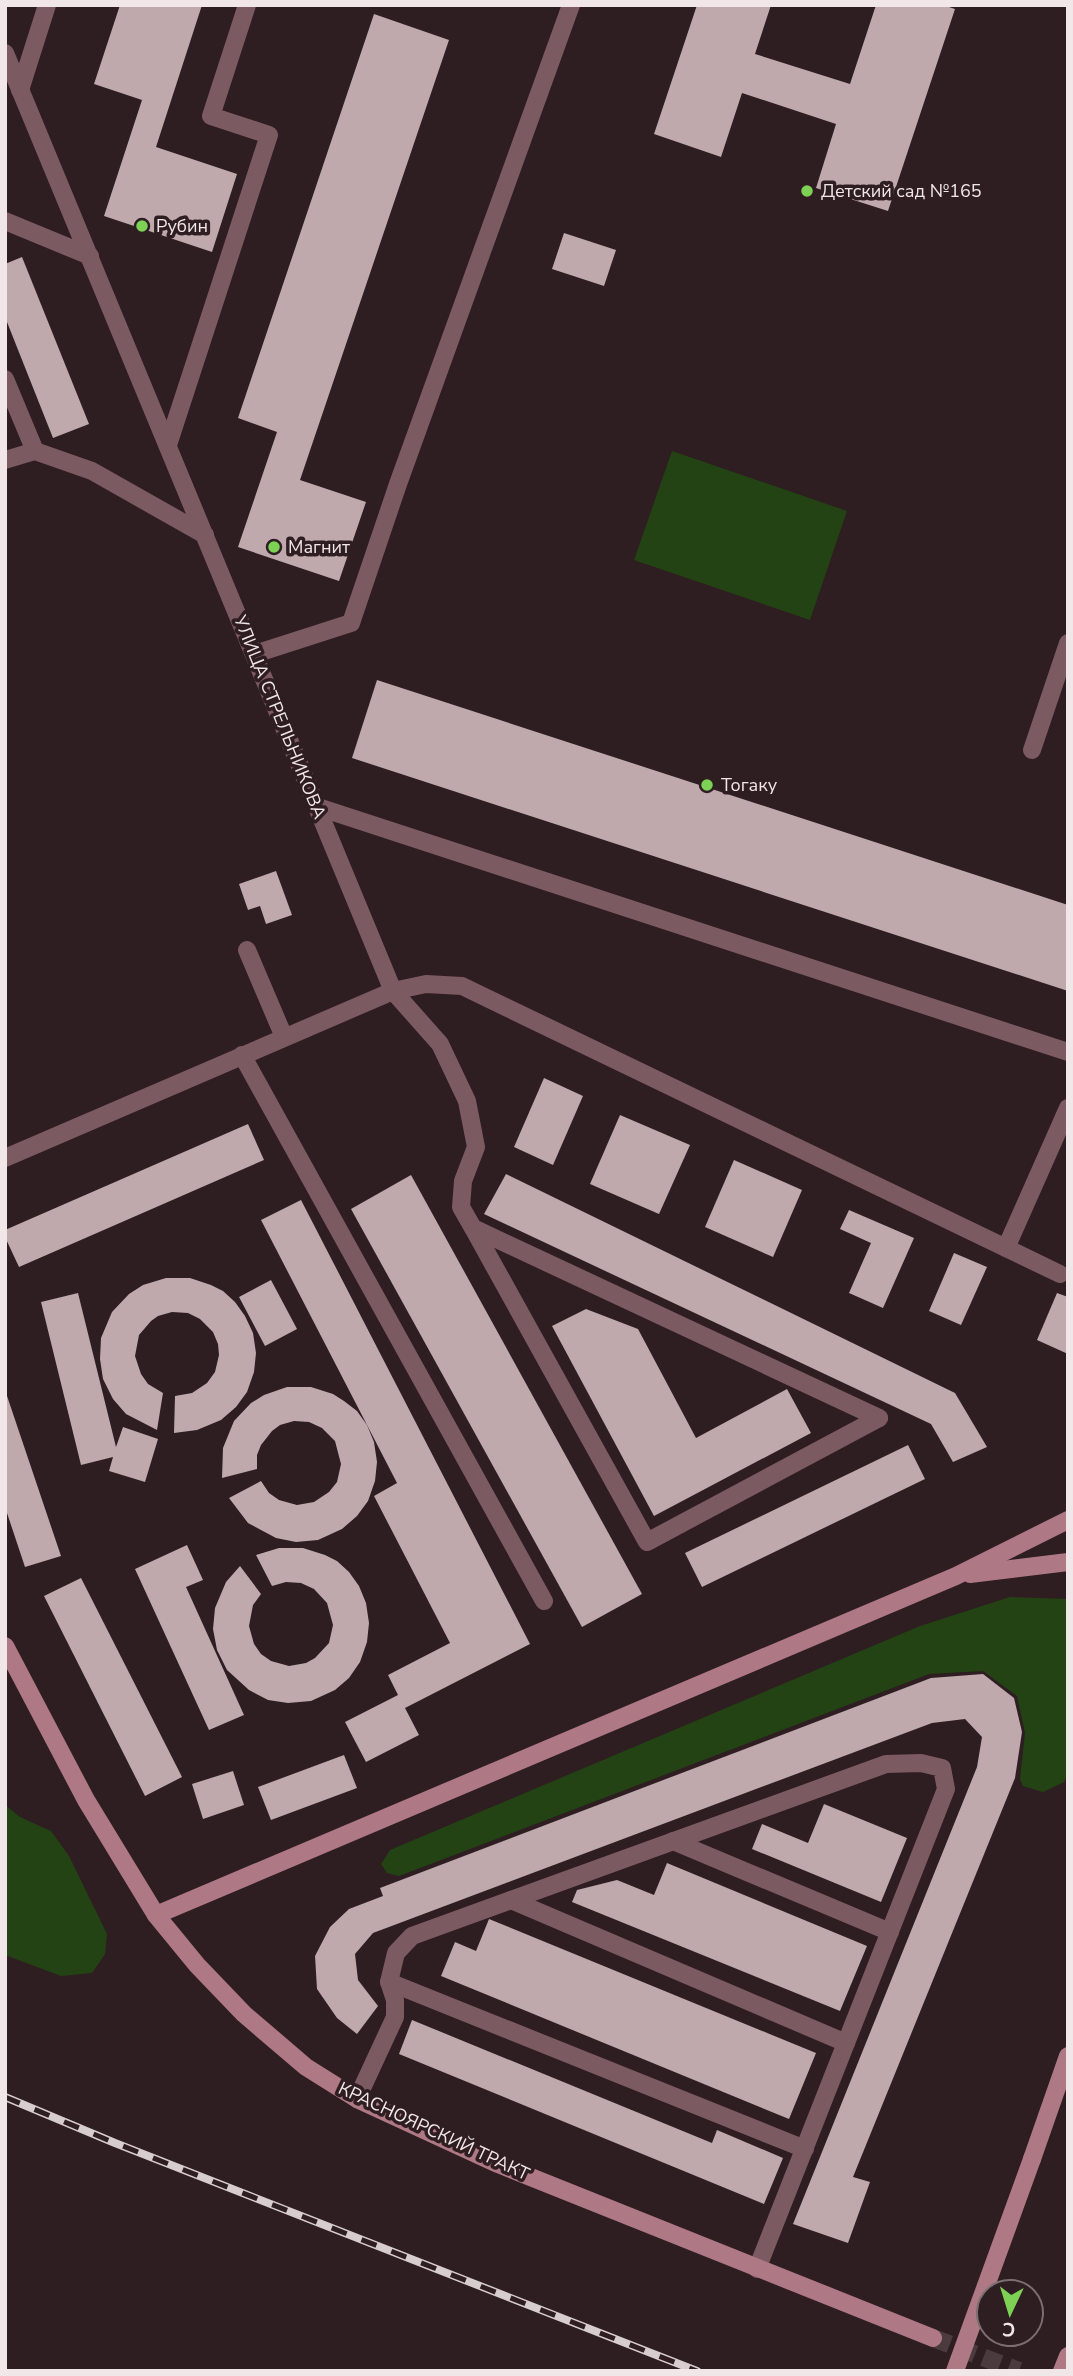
<svg xmlns="http://www.w3.org/2000/svg" width="1073" height="2376" font-family="'Nunito Sans',sans-serif">
<rect width="100%" height="100%" fill="#2e1d21"/>
<g fill="#244314">
<path d="M672,451L847,511L810,620L634,560Z"/>
<path d="M1010,1597L1068,1599V1774L1064,1782L1043,1792L1023,1786L1020,1779L1025,1733L1017,1696L983,1671L929,1674L399,1876L387,1873L381,1864L390,1850L920,1626Z"/>
<path d="M5,1805L20,1817L51,1831L69,1856L107,1934L105,1954L92,1973L61,1976L5,1955Z"/>
</g>
<g fill="#bfa9ad">
<path d="M120,5H202L156,147L237,174L212,252L104,216L142,100L94,84Z"/>
<path d="M697,5H771L755,54L850,84L876,5H943L955,9L888,211L816,188L836,124L742,93L721,157L654,134Z"/>
<path d="M374,14L449,40L300,480L366,502L339,581L238,547L277,432L238,418Z"/>
<path d="M564,233L616,250L604,286L552,269Z"/>
<path d="M22,257L89,424L53,438L5,317V264Z"/>
<path d="M377,680L1068,905V991L352,758Z"/>
<path d="M276,871L292,915L266,924L260,906L248,910L239,884Z"/>
<path d="M544,1078L583,1096L553,1165L514,1147Z"/>
<path d="M620,1115L690,1145L659,1214L590,1184Z"/>
<path d="M248,1124L264,1160L19,1267L5,1237V1230Z"/>
<path d="M734,1160L802,1190L773,1257L705,1227Z"/>
<path d="M506,1174L955,1393L987,1447L953,1462L931,1424L484,1214Z"/>
<path d="M411,1175L642,1594L582,1627L351,1209Z"/>
<path d="M301,1200L530,1644L405,1708L419,1735L366,1762L345,1722L398,1695L388,1675L450,1643L374,1496L397,1483L261,1220Z"/>
<path d="M849,1210L914,1238L883,1308L849,1293L871,1243L840,1229Z"/>
<path d="M954,1253L987,1267L961,1325L929,1311Z"/>
<path d="M166,1278H190L211,1285L223,1291L235,1302L245,1316L253,1333L256,1353L254,1372L247,1392L236,1407L221,1420L197,1430L174,1433L175,1396L192,1393L207,1383L215,1372L219,1355L218,1344L213,1332L200,1319L188,1313L172,1312L158,1316L151,1321L139,1335L135,1356L141,1374L148,1384L163,1393L157,1430L126,1414L113,1399L103,1379L100,1359L101,1338L112,1312L129,1294L143,1285Z"/>
<path d="M271,1280L297,1329L265,1346L239,1297Z"/>
<path d="M78,1293L116,1447L123,1427L158,1439L145,1482L109,1471L113,1457L81,1465L41,1302Z"/>
<path d="M1057,1293L1068,1297V1354L1037,1340Z"/>
<path d="M586,1309L638,1329L696,1438L787,1389L811,1433L654,1516L552,1326Z"/>
<path d="M287,1387H311L333,1394L344,1401L357,1411L367,1425L374,1442L377,1462L375,1481L368,1501L357,1516L342,1529L318,1540L296,1542L276,1538L248,1523L229,1498L261,1481L269,1493L279,1500L297,1505L314,1502L329,1492L337,1482L341,1464L335,1441L322,1428L309,1422L294,1421L280,1425L272,1431L261,1445L257,1455V1469L222,1478L223,1448L234,1421L251,1403L264,1395Z"/>
<path d="M5,1390L61,1556L25,1567L5,1507Z"/>
<path d="M908,1445L925,1479L702,1587L685,1553Z"/>
<path d="M187,1545L203,1580L186,1587L244,1715L209,1730L135,1569Z"/>
<path d="M279,1548H303L325,1555L337,1561L349,1572L359,1586L366,1603L369,1623L367,1642L360,1662L349,1678L335,1690L311,1701L288,1703L268,1700L249,1690L227,1670L217,1650L213,1629L215,1608L226,1582L240,1566L261,1594L253,1605L249,1626L254,1644L261,1654L271,1661L289,1666L306,1663L315,1658L329,1643L333,1625L327,1603L314,1589L301,1583L286,1582L272,1586L256,1555Z"/>
<path d="M81,1578L182,1777L145,1796L44,1596Z"/>
<path d="M983,1674L1014,1698L1022,1732L1015,1778L853,2177L870,2182L848,2243L793,2224L977,1767L982,1737L965,1719L932,1723L373,1933L355,1954L358,1980L378,2006L357,2034L337,2018L317,1989L315,1956L330,1927L349,1909L383,1896L380,1888L931,1678Z"/>
<path d="M344,1755L357,1788L271,1820L258,1787Z"/>
<path d="M233,1771L244,1805L203,1819L192,1784Z"/>
<path d="M824,1804L907,1838L881,1902L752,1849L762,1824L808,1843Z"/>
<path d="M667,1863L867,1946L840,2011L572,1902L577,1890L617,1880L654,1895Z"/>
<path d="M489,1919L816,2053L789,2119L441,1976L455,1942L476,1951Z"/>
<path d="M412,2020L712,2143L717,2130L783,2158L764,2204L399,2054Z"/>
</g>
<g fill="none" stroke-linecap="round" stroke-linejoin="round">
<path stroke="#4b3b3f" stroke-width="18" stroke-dasharray="18 9" stroke-linecap="butt" d="M933,2338L1019,2371"/>
<g stroke="#7c5a61" stroke-width="18">
<path d="M20,90L47,5"/>
<path d="M5,221L90,256"/>
<path d="M5,379L35,451L92,471L205,535"/>
<path d="M168,445L269,135L211,116L247,5"/>
<path d="M5,460L35,451"/>
<path d="M255,654L351,623L398,484L571,5"/>
<path d="M1032,750L1068,643"/>
<path d="M318,807L1068,1052"/>
<path d="M247,950L284,1037"/>
<path d="M393,991L426,984L462,986L1060,1274"/>
<path d="M393,991L440,1044L467,1101L476,1147L463,1181L461,1207L473,1228L879,1418"/>
<path d="M242,1055L544,1601"/>
<path d="M473,1228L647,1542L879,1418"/>
<path d="M1006,1248L1068,1108"/>
<path d="M673,1841L890,1932"/>
<path d="M511,1900L846,2043"/>
<path d="M389,1982L805,2149"/>
<path d="M357,2099L395,2017V2000L389,1982L396,1953L412,1936L886,1764L921,1763L942,1768L946,1789L757,2269"/>
</g>
<path stroke="#7c5a61" stroke-width="18" d="M5,53L393,991L5,1158"/>
<g stroke="#af7885" stroke-width="18">
<path d="M970,1574L1068,1562"/>
<path d="M5,1646L86,1800L156,1915L197,1965L244,2014L306,2067L357,2099L498,2164L933,2338"/>
<path d="M156,1915L956,1576L1068,1520"/>
<path d="M1032,2159L1068,2056"/>
<path d="M1062,2371L1068,2356"/>
</g>
<g stroke="#d7ccce" stroke-width="8">
<path id="rail" d="M5,2097L115,2143L697,2371"/>
</g>
<use href="#rail" stroke="#2e1d21" stroke-width="5" stroke-dasharray="16" stroke-linecap="butt"/>
<path stroke="#af7885" stroke-width="18" d="M955,2371L1032,2159"/>
</g>
<g fill="#7dd154" stroke="#2e1d21" stroke-width="2.5">
<circle cx="807" cy="191" r="7"/>
<circle cx="142" cy="226" r="7"/>
<circle cx="274" cy="547" r="7"/>
<circle cx="707" cy="785" r="7"/>
</g>
<g text-anchor="middle" dominant-baseline="central" stroke-width="7" stroke-linejoin="round" paint-order="stroke">
<g font-size="18" fill="#f1e6e8" stroke="#2e1d21" text-anchor="start">
<text x="821" y="191">Детский сад №165</text>
<text x="156" y="226">Рубин</text>
<text x="288" y="547">Магнит</text>
<text x="721" y="785">Тогаку</text>
</g>
<g font-size="18" fill="#f1e6e8" stroke="#2e1d21">
<text transform="translate(280 717) rotate(68)">УЛИЦА СТРЕЛЬНИКОВА</text>
<text transform="translate(434 2131) rotate(25)">КРАСНОЯРСКИЙ ТРАКТ</text>
</g>
</g>
<rect width="1073" height="2376" fill="none" stroke="#f1e6e8" stroke-width="14"/>
<g transform="translate(1010 2313) rotate(184)"><circle r="33" fill="#2e1d21" stroke="#7c6d71" stroke-width="2"/>
<path d="M0-5L12 26L0 18L-12 26Z" fill="#7dd154"/>
<text y="-10" font-size="19" font-weight="bold" text-anchor="middle" fill="#f1e6e8">С</text>
</g>
</svg>
